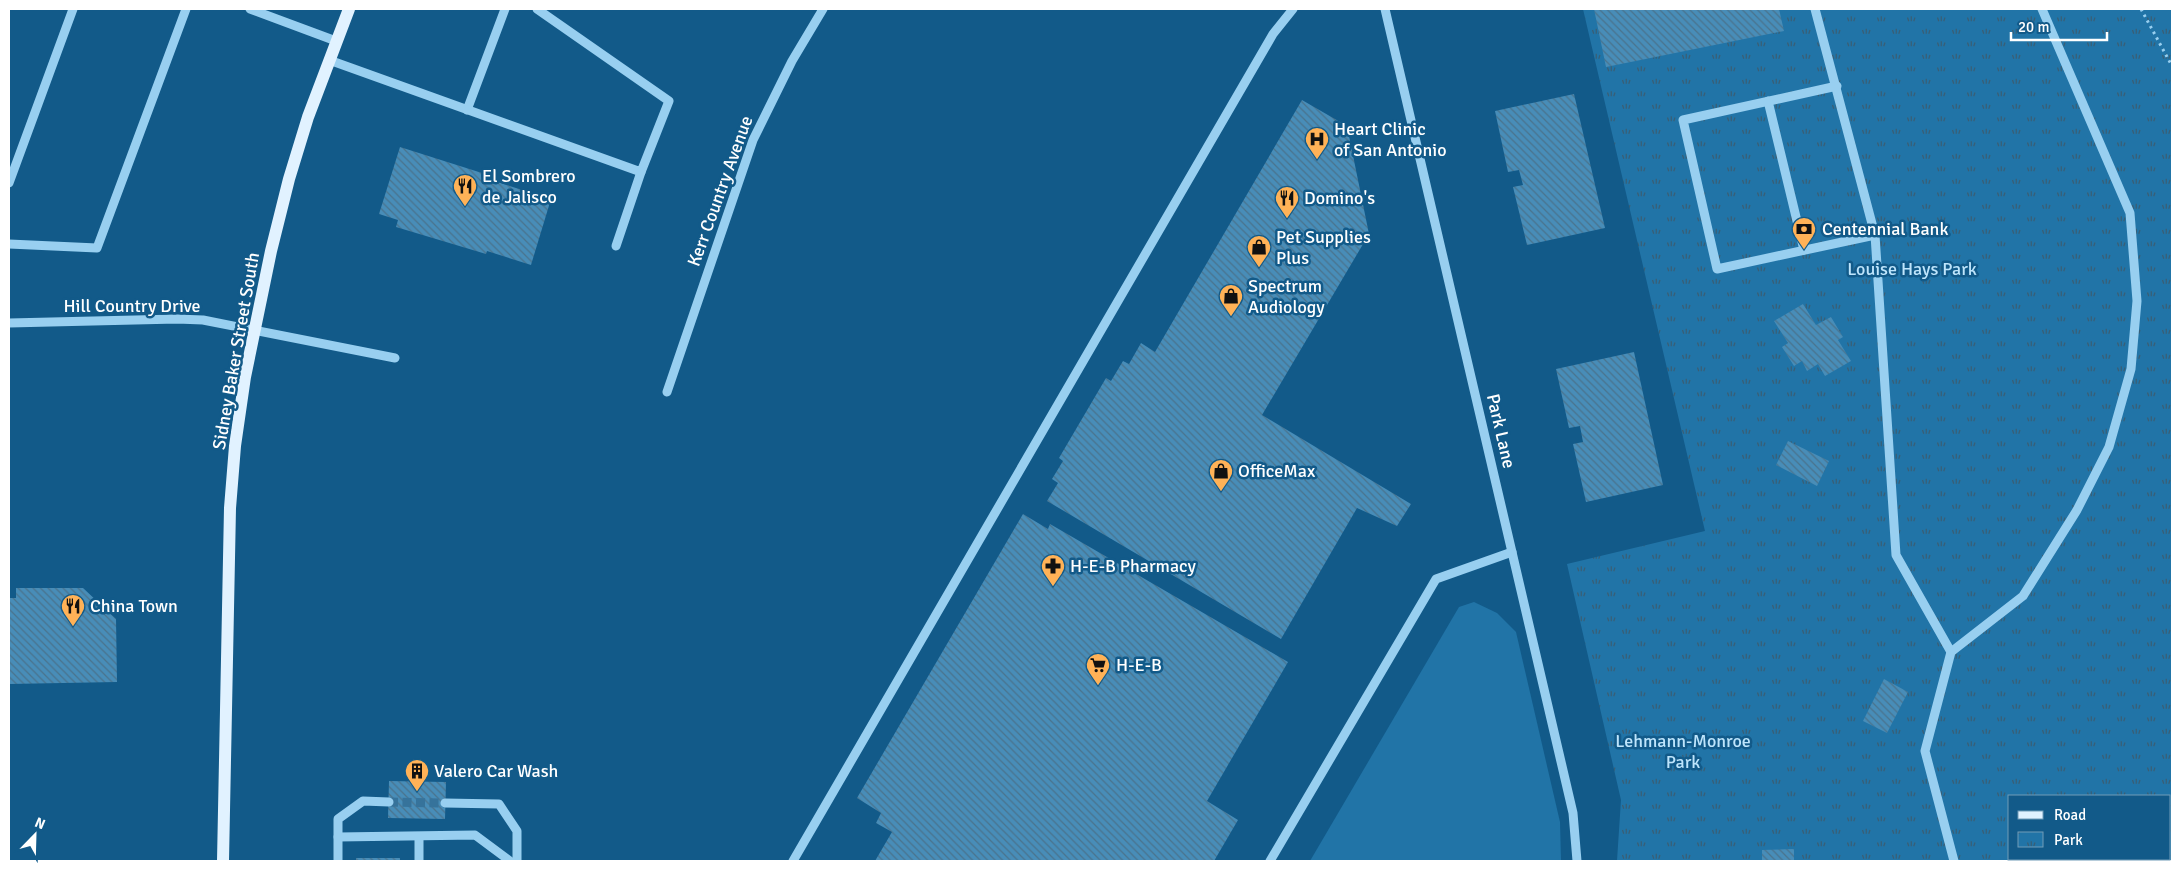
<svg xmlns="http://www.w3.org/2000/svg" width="2181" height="870" font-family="Signika,sans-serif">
<defs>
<pattern id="park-tufts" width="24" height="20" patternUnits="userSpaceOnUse" patternTransform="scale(1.25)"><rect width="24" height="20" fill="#2174a7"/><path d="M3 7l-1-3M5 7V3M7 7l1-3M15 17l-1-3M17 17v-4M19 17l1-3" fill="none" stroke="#395e75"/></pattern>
<pattern id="building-back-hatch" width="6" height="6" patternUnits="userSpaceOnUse" patternTransform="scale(1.25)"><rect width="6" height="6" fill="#488db8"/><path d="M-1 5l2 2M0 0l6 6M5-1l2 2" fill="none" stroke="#4a738d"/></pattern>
</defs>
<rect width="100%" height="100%" fill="#125a89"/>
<path fill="#2174a7" d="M1474,602L1497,613L1516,632L1560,822L1561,861H1310L1459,607Z"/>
<path fill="url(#park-tufts)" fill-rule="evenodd" d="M1583,9H2172V861H1617L1621,800L1567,564L1705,531ZM2010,796H2170V859H2010Z"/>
<g fill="url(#building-back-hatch)">
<path d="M1594,9H1779L1784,31L1606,67Z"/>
<path d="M1574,94L1605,228L1527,245L1513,187L1523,185L1519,170L1508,172L1495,111Z"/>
<path d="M1302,100L1347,126L1369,234L1262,415L1411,504L1397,526L1357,508L1281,639L1047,501L1058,483L1052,479L1063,461L1059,458L1106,378L1111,381L1123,361L1129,364L1141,343L1155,352Z"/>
<path d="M400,147L482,173L481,177L551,199L531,265L487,251L486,254L396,227L398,220L379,214Z"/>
<path d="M1803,304L1816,325L1831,317L1843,337L1838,340L1851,361L1825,376L1818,364L1807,371L1802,361L1794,366L1782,347L1788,343L1774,321Z"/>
<path d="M1634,352L1663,485L1586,502L1573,444L1583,442L1580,426L1569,428L1556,369Z"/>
<path d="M1788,441L1829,461L1817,486L1776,465Z"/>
<path d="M1023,514L1048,529L1050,524L1288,662L1207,801L1238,820L1214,861H875L892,832L876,823L881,813L857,798Z"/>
<path d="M16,588H83L116,619L117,682L9,684V598H16Z"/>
<path d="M1884,679L1908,692L1887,733L1863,721Z"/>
<path d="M389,781L446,782L445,819L388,818Z"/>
<path d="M1794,849V861H1762V850Z"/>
<rect x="356" y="858" width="44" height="3"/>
</g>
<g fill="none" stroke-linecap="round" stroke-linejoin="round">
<path stroke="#36739b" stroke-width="9" stroke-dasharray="9 4.5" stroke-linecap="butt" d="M389,802L445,803"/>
<path stroke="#98cff0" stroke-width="3" stroke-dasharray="2.5 4" stroke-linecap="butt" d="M2141,9L2172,66"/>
<g stroke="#98cff0" stroke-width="9">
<path d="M250,9L336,41"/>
<path d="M1385,9L1573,813L1577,861"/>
<path d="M1815,9L1875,235L1896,555L1951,652"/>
<path d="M329,60L641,172L669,101L537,9"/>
<path d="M1837,86L1683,120L1717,269L1875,235"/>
<path d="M1768,101L1804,250"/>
<path d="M467,110L505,9"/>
<path d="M9,183L73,9"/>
<path d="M9,244L97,248L186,9"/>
<path d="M616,246L641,172"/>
<path d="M9,323L177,319L203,320L395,358"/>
<path d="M667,392L753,140L792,61L823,9"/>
<path d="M445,803L499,804L517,831V861"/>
<path d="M338,837L475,835L510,861"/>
<path d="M338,861V819L363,801L389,802"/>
<path d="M419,861V837"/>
<path d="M793,861L1273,34L1293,9"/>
<path d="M1270,861L1436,579L1512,552"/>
<path d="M1954,861L1925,751L1951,652L2023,596L2077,510L2109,447L2131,369L2137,301L2130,213L2042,9"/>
</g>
<path stroke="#e1f2ff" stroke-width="12" d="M223,861L230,508L235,446L245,377L271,251L289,179L308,117L349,9"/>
</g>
<defs>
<g id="hospital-pin" transform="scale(1.25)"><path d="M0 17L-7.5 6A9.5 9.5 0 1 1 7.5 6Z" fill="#ffb257" stroke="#125a89"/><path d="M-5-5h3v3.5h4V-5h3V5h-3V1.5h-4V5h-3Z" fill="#111"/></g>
<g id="restaurant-pin" transform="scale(1.25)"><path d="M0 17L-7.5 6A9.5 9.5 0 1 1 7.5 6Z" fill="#ffb257" stroke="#125a89"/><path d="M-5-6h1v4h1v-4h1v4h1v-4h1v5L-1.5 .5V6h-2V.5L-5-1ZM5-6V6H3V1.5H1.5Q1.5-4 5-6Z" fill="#111"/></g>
<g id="bank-pin" transform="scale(1.25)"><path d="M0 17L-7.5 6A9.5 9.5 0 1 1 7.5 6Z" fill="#ffb257" stroke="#125a89"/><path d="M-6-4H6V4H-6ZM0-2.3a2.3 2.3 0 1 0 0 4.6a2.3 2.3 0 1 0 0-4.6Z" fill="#111"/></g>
<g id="shop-pin" transform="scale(1.25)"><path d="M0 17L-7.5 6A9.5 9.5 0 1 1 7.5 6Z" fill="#ffb257" stroke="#125a89"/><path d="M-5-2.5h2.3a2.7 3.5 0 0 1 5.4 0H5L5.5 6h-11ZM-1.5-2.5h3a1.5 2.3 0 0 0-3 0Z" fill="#111"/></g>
<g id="pharmacy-pin" transform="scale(1.25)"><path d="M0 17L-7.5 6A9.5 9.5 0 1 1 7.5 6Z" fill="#ffb257" stroke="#125a89"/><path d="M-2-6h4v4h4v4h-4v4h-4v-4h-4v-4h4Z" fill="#111"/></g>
<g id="supermarket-pin" transform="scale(1.25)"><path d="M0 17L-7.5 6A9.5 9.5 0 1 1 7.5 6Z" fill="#ffb257" stroke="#125a89"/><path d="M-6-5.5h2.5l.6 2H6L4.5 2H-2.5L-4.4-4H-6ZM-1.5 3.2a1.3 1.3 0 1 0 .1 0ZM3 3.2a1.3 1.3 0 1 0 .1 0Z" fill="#111"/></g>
<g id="building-pin" transform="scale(1.25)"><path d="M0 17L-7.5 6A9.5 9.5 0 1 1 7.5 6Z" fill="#ffb257" stroke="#125a89"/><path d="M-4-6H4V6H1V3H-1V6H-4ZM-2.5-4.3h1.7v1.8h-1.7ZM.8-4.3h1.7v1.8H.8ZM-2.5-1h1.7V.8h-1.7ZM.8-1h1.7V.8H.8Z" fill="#111"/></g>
</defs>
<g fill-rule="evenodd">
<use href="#hospital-pin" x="1317" y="139"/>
<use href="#restaurant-pin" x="465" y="186"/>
<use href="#restaurant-pin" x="1287" y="198"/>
<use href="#bank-pin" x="1804" y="229"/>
<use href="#shop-pin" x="1259" y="247"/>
<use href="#shop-pin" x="1231" y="296"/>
<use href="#shop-pin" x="1221" y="471"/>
<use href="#pharmacy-pin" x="1053" y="566"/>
<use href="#restaurant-pin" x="73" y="606"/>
<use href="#supermarket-pin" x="1098" y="665"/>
<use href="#building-pin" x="417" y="771"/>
</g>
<g text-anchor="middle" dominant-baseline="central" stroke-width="5" stroke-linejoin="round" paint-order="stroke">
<g font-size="18" fill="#fff" stroke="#125a89" text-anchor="start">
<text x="1334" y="129">Heart Clinic<tspan x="1334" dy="21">of San Antonio</tspan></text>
<text x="482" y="176">El Sombrero<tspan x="482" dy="21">de Jalisco</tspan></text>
<text x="1304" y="198">Domino's</text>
<text x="1822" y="229">Centennial Bank</text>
<text x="1276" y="237">Pet Supplies<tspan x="1276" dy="21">Plus</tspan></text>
<text x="1248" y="286">Spectrum<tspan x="1248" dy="21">Audiology</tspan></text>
<text x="1238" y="471">OfficeMax</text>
<text x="1070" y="566">H-E-B Pharmacy</text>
<text x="90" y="606">China Town</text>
<text x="1116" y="665">H-E-B</text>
<text x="434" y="771">Valero Car Wash</text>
</g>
<g font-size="18" fill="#fff" stroke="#125a89">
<text transform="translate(720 191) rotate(-70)">Kerr Country Avenue</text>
<text x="132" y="306">Hill Country Drive</text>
<text transform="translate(236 351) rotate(-80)">Sidney Baker Street South</text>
<text transform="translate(1501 431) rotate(77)">Park Lane</text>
</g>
<g font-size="18" fill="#bee5fc" stroke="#125a89">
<text x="1912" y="269">Louise Hays Park</text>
<text x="1683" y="741">Lehmann-Monroe<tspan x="1683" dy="21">Park</tspan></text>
</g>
</g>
<rect width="2181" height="870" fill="none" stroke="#ffffff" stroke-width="20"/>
<rect x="2008" y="795" width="162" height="65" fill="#125a89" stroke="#719cb8"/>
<rect x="2018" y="811" width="25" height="8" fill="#e1f2ff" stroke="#719cb8"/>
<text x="2054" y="820" font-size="15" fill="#ffffff">Road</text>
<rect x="2018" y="832" width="25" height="15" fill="url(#park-tufts)" stroke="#719cb8"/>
<text x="2054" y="845" font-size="15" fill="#ffffff">Park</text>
<g transform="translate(35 835) rotate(23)" stroke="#125a89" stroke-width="4" paint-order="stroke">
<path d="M0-4L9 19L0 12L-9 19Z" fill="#ffffff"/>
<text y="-8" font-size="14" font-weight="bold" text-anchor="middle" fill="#ffffff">N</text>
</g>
<path d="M2011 32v8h96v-8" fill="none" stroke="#ffffff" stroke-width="2.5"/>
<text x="2018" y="32" font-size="15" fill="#ffffff" stroke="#125a89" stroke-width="4" paint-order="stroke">20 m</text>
</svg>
